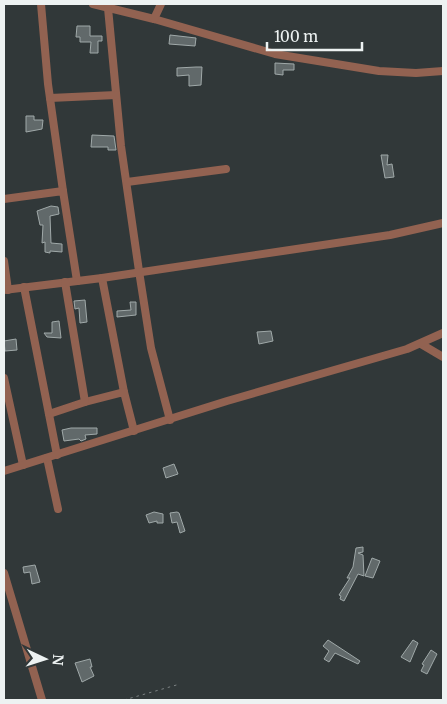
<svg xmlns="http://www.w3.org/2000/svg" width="447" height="704" font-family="Merriweather,serif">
<rect width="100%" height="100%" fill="#313839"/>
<g fill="#61696a" stroke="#a0a9a9">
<path d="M77,26H90V36H102V41H98V53H90L91,42H80V37H76Z"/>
<path d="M170,35L196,38L195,46L169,44Z"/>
<path d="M275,63L294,64V70H283V75L275,74Z"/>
<path d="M196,67H202L201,85L189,86V75L177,76V68Z"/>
<path d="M26,116H34V120H43L42,129L26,132Z"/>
<path d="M92,135L114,136L116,150H108V147H91Z"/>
<path d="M381,155H388L387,165L392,164L394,177L385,178Z"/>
<path d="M51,206L58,207L59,214L50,216L51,243L62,244V252L50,251V253L45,252V242L42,243L43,225H40L37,211Z"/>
<path d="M85,300L87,322L80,323L79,308L75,309L74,301Z"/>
<path d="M130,302H136V315L117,317V311L131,310Z"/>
<path d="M59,321L61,338L47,337L44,333H52V322Z"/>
<path d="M271,331L273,341L259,344L257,332Z"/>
<path d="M16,339L17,350L5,351L4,341Z"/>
<path d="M71,428H97V434L85,435L86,439L81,441L79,439L64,441L62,430Z"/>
<path d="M174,464L178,474L166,478L163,468Z"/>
<path d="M154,512L163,514V523H157V521L149,523L146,515Z"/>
<path d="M177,512L179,513L185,531L180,533L177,522L172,523L170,513Z"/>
<path d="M363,547V552L358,553L363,555L364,576L358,574L344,601L340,599L341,596L339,595L350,578H347L353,567L356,548Z"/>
<path d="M372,558L380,561L373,578L365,576Z"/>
<path d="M35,565L40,582L32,584L30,572L24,573L23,567Z"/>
<path d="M328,640L360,661L358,664L335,653L329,662L324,659L329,651L323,646Z"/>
<path d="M413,640L418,643L410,662L401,657Z"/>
<path d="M431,650L437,654L427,674L421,671L424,665L422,664Z"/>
<path d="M90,659L92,667H90L94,676L82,682L75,663Z"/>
</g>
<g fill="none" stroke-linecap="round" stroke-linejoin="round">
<path stroke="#7c8283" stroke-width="1" stroke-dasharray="2.5 4" stroke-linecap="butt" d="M124,700L180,684"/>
<g stroke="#926251" stroke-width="8">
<path d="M41,4L48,84L63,191"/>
<path d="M93,4L154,19L275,54L379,71L416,73L443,71"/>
<path d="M108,8L121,146L139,271L151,348L170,420"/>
<path d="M154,19L161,4"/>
<path d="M50,98L116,95"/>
<path d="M127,182L226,169"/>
<path d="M4,199L63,191L77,281"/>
<path d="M4,261L8,290"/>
<path d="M102,278L124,392"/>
<path d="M24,287L57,455"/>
<path d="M4,290L102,278L390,235L443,223"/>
<path d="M421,344L443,357"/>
<path d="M4,378L23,465"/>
<path d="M85,402L124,392L134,431"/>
<path d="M49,414L85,402L65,282"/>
<path d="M47,458L58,509"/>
<path d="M4,471L227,401L407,349L443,333"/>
<path d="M4,573L42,700"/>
</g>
</g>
<rect width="447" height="704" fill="none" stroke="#edf2f2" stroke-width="10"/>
<g transform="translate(45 659) rotate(94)" stroke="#313839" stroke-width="4" paint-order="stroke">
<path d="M0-4L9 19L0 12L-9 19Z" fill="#edf2f2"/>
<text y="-8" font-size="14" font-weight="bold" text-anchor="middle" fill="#edf2f2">N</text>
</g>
<path d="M267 42v8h95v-8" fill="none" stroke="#edf2f2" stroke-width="2.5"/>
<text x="274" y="42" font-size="15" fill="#edf2f2" stroke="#313839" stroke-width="4" paint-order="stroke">100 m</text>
</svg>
